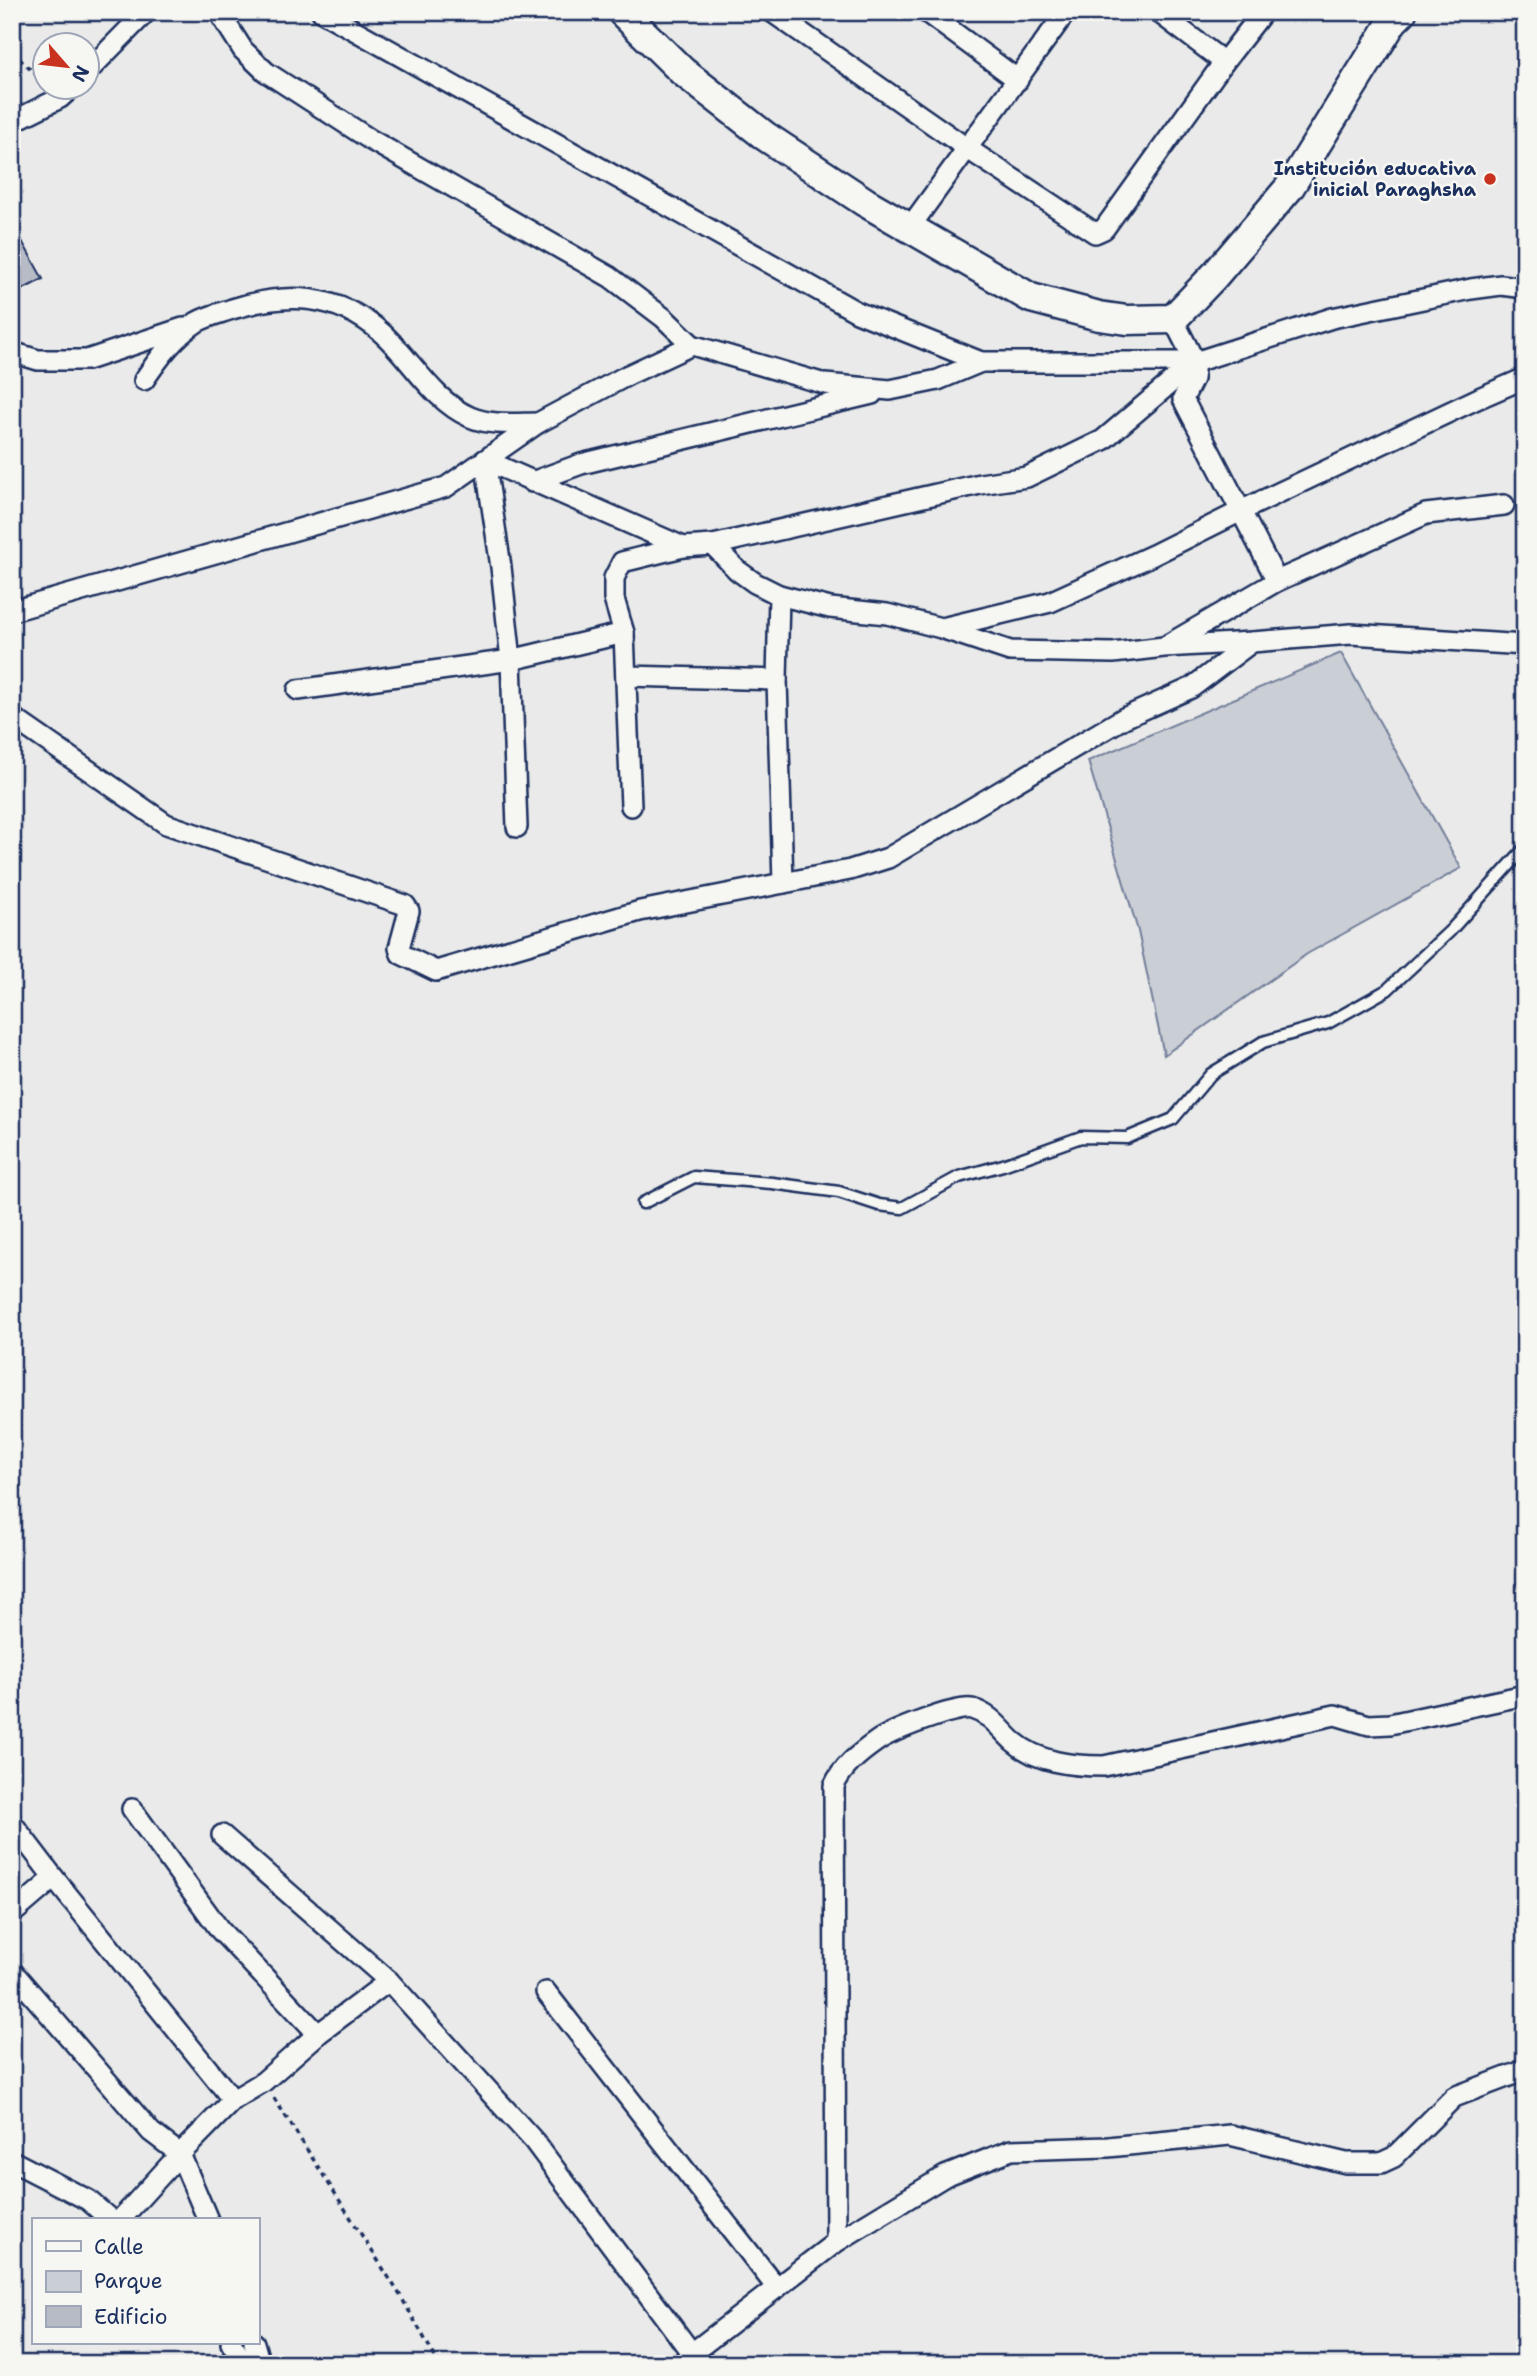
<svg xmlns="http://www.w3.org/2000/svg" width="1537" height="2376" font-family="'Shantell Sans',sans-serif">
<rect width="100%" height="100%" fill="#e9eae9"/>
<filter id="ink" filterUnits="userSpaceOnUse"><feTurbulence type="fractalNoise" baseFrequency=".0143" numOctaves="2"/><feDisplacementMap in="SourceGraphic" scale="14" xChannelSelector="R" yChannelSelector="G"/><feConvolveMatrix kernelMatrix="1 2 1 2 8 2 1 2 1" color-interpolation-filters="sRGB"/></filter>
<g filter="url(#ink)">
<path fill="#caced5" stroke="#727e9a" stroke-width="2" d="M1341,653L1461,868L1307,954L1164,1055L1138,931L1088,761Z"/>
<path fill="#b6bbc6" stroke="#1b2f5e" stroke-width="2" d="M12,223L43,279L12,295Z"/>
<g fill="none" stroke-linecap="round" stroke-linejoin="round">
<g stroke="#1b2f5e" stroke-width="15">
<path id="lane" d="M643,1203L694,1177L772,1183L839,1192L879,1205L902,1208L959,1177L1003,1165L1081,1137L1127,1138L1173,1119L1211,1074L1263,1042L1328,1023L1387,990L1450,931L1525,848"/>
</g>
<g stroke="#1b2f5e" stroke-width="24">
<g id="street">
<path d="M219,12L243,50L266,72L371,140L610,277L664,318L692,345L825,384L890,390L938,380L981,362"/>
<path d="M322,12L857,312L981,362H1195L1332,318L1471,289L1501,285L1525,288"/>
<path d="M772,12L968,149L1095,233L1104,229L1224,62L1263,12"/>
<path d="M926,12L1018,80"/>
<path d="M1158,12L1224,62"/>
<path d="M88,71L146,12"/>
<path d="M12,122L60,98L71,88"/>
<path d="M910,227L1066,12"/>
<path d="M12,352L38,360H87L183,328"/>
<path d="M1195,362L1193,379L1183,399L1186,405L1277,581L1426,514L1504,505"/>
<path d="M144,380C159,358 174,337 197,322C208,316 221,313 232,309C287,292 337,293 382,333C412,360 432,400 470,417C491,426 516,423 538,423"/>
<path d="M485,460L683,547L713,545L980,484L1027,477L1103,440L1195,362L1173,319"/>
<path d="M485,460L501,567L511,660L517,827"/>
<path d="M532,482L581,464L872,394"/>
<path d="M713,545L737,570L755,583L779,595L830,608L887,614L941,628L1010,651L1113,653L1164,647L1252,642L1351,634L1525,645"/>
<path d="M779,595L777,680L783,883"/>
<path d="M12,611L446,487L538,423L628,375L692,345"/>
<path d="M942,628L1050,602L1153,555L1249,507L1479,398L1525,378"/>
<path d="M1169,644L1277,581"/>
<path d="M626,676L777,680"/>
<path d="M298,690L511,660L624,633"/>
<path d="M12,717L166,824L405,905L409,911L399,948L401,954L436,971L640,911L850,870L888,858L1124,718L1191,688L1252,642"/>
<path d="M631,806L624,633L614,599V578L622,562L683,547"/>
<path d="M132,1809L220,1930L318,2034"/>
<path d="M12,1823L54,1878L233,2100"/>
<path d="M222,1835L389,1981"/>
<path d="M12,1914L54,1878"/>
<path d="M12,1971L151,2132L180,2154L208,2220"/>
<path d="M546,1992L777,2288"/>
<path d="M12,2161L88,2200L111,2220"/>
<path d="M120,2220L180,2154L233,2100L263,2082L318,2034L389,1981L534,2141L699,2363"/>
<path d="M836,2242L834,1786C842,1767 860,1753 877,1741C891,1731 958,1705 972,1709C992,1715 999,1728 1013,1741C1038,1763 1073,1766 1104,1766L1335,1715L1369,1725L1390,1724L1525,1695"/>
<path d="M231,2343L245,2364"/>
<path d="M254,2343L260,2364"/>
<path d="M681,2364L692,2353L836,2242L945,2176L1011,2150L1108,2147L1230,2135L1346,2163H1381L1394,2157L1454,2097L1525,2070"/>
</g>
</g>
<g stroke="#1b2f5e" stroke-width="33">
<path id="secondary" d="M622,12L682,71L765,136L865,202L1031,298L1099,316L1127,320L1173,319L1215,275L1289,188L1393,21L1402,12"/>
</g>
<g stroke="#1b2f5e" stroke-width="3.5" stroke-dasharray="5 5" stroke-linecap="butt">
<path d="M12,52L46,84"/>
<path d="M274,2098L400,2295L439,2364"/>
</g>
<use href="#lane" stroke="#f6f6f2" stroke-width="10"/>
<use href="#street" stroke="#f6f6f2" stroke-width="19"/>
<use href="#secondary" stroke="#f6f6f2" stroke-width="28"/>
</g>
</g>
<circle fill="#c8321e" stroke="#f6f6f2" stroke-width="2.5" cx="1490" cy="179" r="7"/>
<g text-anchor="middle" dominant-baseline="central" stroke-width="5" stroke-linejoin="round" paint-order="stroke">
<g font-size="18" font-weight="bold" fill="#1b2f5e" stroke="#f6f6f2" text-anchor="end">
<text x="1476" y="169">Institución educativa<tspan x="1476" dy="21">inicial Paraghsha</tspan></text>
</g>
</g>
<rect width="1537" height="2376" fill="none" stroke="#f6f6f2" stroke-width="42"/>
<rect x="21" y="21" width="1495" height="2334" fill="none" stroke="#1b2f5e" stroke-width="2.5" filter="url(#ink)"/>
<rect x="32" y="2218" width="228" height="126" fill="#f6f6f2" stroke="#9ea6b7" stroke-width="2"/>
<rect x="46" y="2241" width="35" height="10" fill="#f6f6f2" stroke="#9ea6b7" stroke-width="2"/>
<text x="94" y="2254" font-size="21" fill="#1b2f5e">Calle</text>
<rect x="46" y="2271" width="35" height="21" fill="#caced5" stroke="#9ea6b7" stroke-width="2"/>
<text x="94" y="2288" font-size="21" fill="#1b2f5e">Parque</text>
<rect x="46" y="2306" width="35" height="21" fill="#b6bbc6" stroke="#9ea6b7" stroke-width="2"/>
<text x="94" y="2324" font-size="21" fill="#1b2f5e">Edificio</text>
<g transform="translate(66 66) rotate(118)"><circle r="33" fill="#f6f6f2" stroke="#9ea6b7" stroke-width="2"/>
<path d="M0-5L12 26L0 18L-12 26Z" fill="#c8321e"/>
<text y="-10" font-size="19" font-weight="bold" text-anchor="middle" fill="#1b2f5e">N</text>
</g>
</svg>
